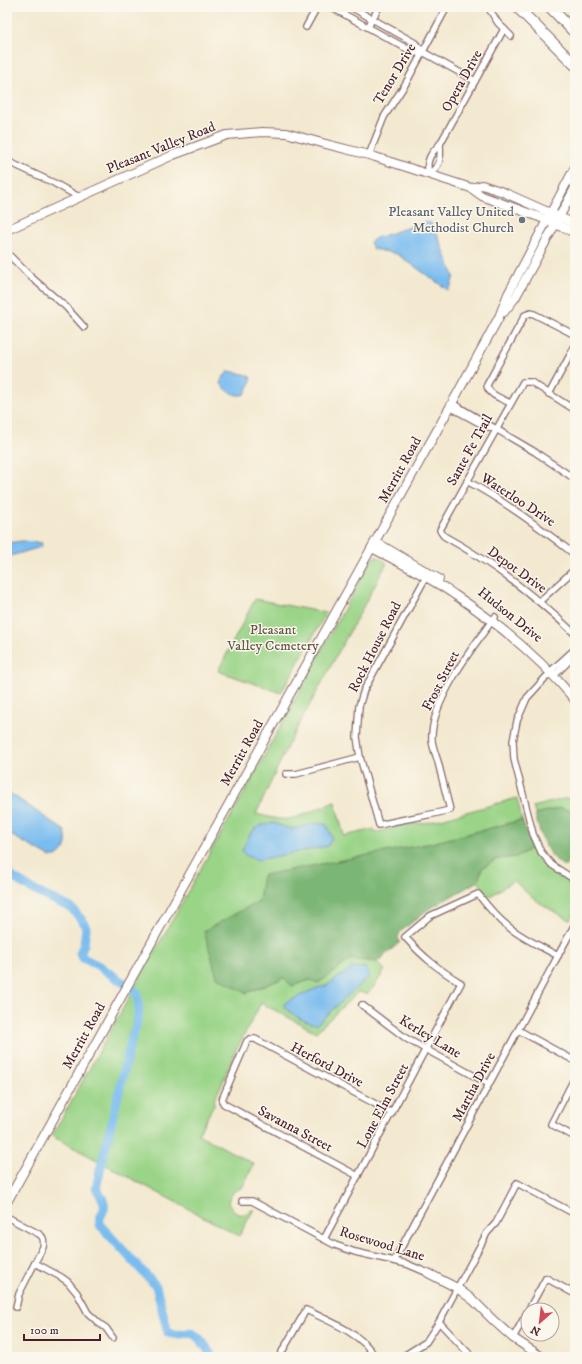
<svg xmlns="http://www.w3.org/2000/svg" width="582" height="1364" font-family="'IM FELL DW Pica',serif">
<rect width="100%" height="100%" fill="#fbf7ec"/>
<filter id="ink" filterUnits="userSpaceOnUse"><feTurbulence type="fractalNoise" baseFrequency=".025" numOctaves="2"/><feDisplacementMap in="SourceGraphic" scale="8" xChannelSelector="R" yChannelSelector="G"/><feConvolveMatrix kernelMatrix="1 2 1 2 8 2 1 2 1" color-interpolation-filters="sRGB"/></filter>
<filter id="wash" filterUnits="userSpaceOnUse"><feTurbulence type="fractalNoise" baseFrequency=".012" numOctaves="4" result="noise"/><feDisplacementMap in="SourceGraphic" scale="16" xChannelSelector="R" yChannelSelector="G"/><feGaussianBlur stdDeviation="0.9" result="paint"/><feColorMatrix in="noise" values="0 0 0 0 0 0 0 0 0 0 0 0 0 0 0 0 0 1.4 0 .05"/><feComposite in="paint" operator="in"/></filter>
<g filter="url(#wash)">
<rect width="100%" height="100%" fill="#f3e9d0"/>
<g fill="#9ad487" stroke="#727a59">
<path d="M376,556L387,563L290,741L256,814C265,816 278,820 287,819C304,817 318,807 335,802L344,836L374,829L375,833L398,826L430,822L517,798L522,820L432,843L259,901L205,931L246,993L284,978L292,986L310,980L318,983L351,959L377,962L385,970L373,988L367,994L358,992L316,1032L261,1003L234,1054L222,1084L214,1100V1105L198,1134L254,1164L242,1188C233,1191 230,1194 228,1203C232,1209 236,1216 245,1214C247,1214 251,1210 254,1209L239,1236L52,1136L205,861L237,806L372,558Z"/>
<path d="M255,599L326,613L281,693L218,671Z"/>
<path d="M575,798V812L560,808L535,814L533,807L563,799Z"/>
<path d="M532,848C542,867 557,876 575,886V912L570,920C549,909 530,899 514,880L489,897L478,881L482,868L497,859L516,857Z"/>
</g>
<g fill="#7bb674" stroke="#626a50">
<path d="M560,808L575,812V847L565,867C544,853 541,837 535,814Z"/>
<path d="M522,820L532,848L516,857L497,859L482,868L478,881L427,910L400,932L398,938L400,942L377,962L351,959L318,983L310,980L292,986L284,978L246,993L217,977L204,931L259,901L263,875L432,843Z"/>
</g>
<g fill="#79bcef" stroke="#626e8d">
<path d="M426,222L431,223L435,229L454,276L451,286L448,290L397,254L373,249L370,242L376,238L422,223Z"/>
<path d="M229,371L248,375L251,378V382L245,394C236,398 227,391 221,384L222,378Z"/>
<path d="M22,541L36,542L42,543L41,547L7,557V543Z"/>
<path d="M7,791L65,831C68,842 66,851 56,857H50L7,833Z"/>
<path d="M273,823L291,829L318,823L327,825L332,838L328,846L258,860L246,856L242,850C252,831 251,826 273,823Z"/>
<path d="M359,967L365,968L369,973L368,978L346,997L317,1024C306,1024 290,1014 284,1005L286,1002L317,988L326,986L353,968Z"/>
</g>
<g fill="none" stroke-linecap="round" stroke-linejoin="round">
<path stroke="#79bcef" stroke-width="9" d="M7,872L12,877L33,890L71,908L83,921L86,928L84,944L80,953L83,958L99,966L137,992C141,1011 138,1022 131,1041L96,1188C100,1194 106,1202 104,1209C101,1217 99,1216 100,1225L156,1286L168,1333C178,1336 179,1334 188,1333C198,1332 206,1347 211,1355V1357"/>
</g>
</g>
<g filter="url(#ink)">
<g fill="none" stroke-linecap="round" stroke-linejoin="round">
<g stroke="#856665" stroke-width="8">
<g id="street">
<path d="M331,7L411,51L416,53L423,52"/>
<path d="M351,7L415,43L423,52L475,81"/>
<path d="M488,7L498,23L511,36"/>
<path d="M306,27L317,7"/>
<path d="M368,27L379,7"/>
<path d="M440,144L504,29"/>
<path d="M440,144C441,158 441,165 429,174C425,161 431,153 440,144Z"/>
<path d="M369,155L384,117L406,83L447,7"/>
<path d="M7,161L54,183L79,197"/>
<path d="M7,253L31,277L66,307L84,327"/>
<path d="M549,394L575,346"/>
<path d="M452,403L535,452L575,479"/>
<path d="M510,403C503,399 488,395 487,385L525,315L531,313L534,314L575,335"/>
<path d="M450,407L485,426L493,428"/>
<path d="M575,410L531,382H523L440,530L441,532L444,536C493,563 535,596 575,634"/>
<path d="M467,481C506,502 540,527 575,555"/>
<path d="M426,577L364,690L359,706L357,737L360,757L379,825C402,819 427,816 450,810C446,794 442,778 438,762C436,755 433,748 432,741C429,704 473,646 495,617"/>
<path d="M540,601L575,569"/>
<path d="M575,655L557,673L551,674L546,677L527,698L517,721L513,741L514,759L533,834L541,852L552,865L575,880"/>
<path d="M551,674L553,669L575,649"/>
<path d="M286,774H296L360,757"/>
<path d="M362,1005L407,1039L489,1084"/>
<path d="M518,1030L575,1061"/>
<path d="M575,1077L551,1124L575,1137"/>
<path d="M358,1176L224,1104L222,1101L223,1097L247,1041L250,1039H255L392,1113"/>
<path d="M242,1201H252L335,1245L355,1252L407,1264L428,1273"/>
<path d="M7,1217L39,1234C44,1237 44,1241 43,1247L19,1294L16,1307"/>
<path d="M324,1239L461,983C438,969 423,957 405,937L430,916L478,894C487,906 497,918 510,928C524,939 542,947 558,956"/>
<path d="M394,1261L575,924"/>
<path d="M35,1263L61,1277L68,1282L77,1293L88,1313L100,1324L106,1328L113,1338"/>
<path d="M439,1322L472,1357"/>
<path d="M513,1338L546,1278L575,1294"/>
<path d="M279,1357L306,1310C329,1321 363,1334 375,1357"/>
<path d="M402,1357L426,1342L439,1322L487,1233L496,1223L517,1183L575,1214"/>
</g>
</g>
<g stroke="#856665" stroke-width="10">
<g id="secondary">
<path d="M471,188L482,185L503,192L575,224"/>
<path d="M7,230L173,155L227,135L262,132L286,133L322,143L369,155L471,188L482,196L547,220L575,233"/>
<path d="M504,312L515,298L575,188"/>
<path d="M376,542L439,579"/>
<path d="M372,548C400,563 429,577 455,595C499,624 541,659 575,700"/>
<path d="M7,1202L450,407L499,317L508,294L575,167"/>
<path d="M428,1273L457,1288L473,1300L493,1320L513,1338L542,1357"/>
</g>
</g>
<g stroke="#856665" stroke-width="12">
<g id="highway">
<path d="M517,7L575,65"/>
<path d="M550,7L575,33"/>
</g>
</g>
<use href="#street" stroke="#fff" stroke-width="5.5"/>
<use href="#secondary" stroke="#fff" stroke-width="8"/>
<use href="#highway" stroke="#fff" stroke-width="10"/>
</g>
</g>
<circle fill="#6b7280" stroke="#fbf7ec" stroke-width="1.5" cx="522" cy="220" r="4"/>
<g text-anchor="middle" dominant-baseline="central" stroke-width="3" stroke-linejoin="round" paint-order="stroke">
<g font-size="14" fill="#4a1f2b" stroke="#fbf7ec">
<text transform="translate(395 74) rotate(-59)">Tenor Drive</text>
<text transform="translate(462 81) rotate(-61)">Opera Drive</text>
<text transform="translate(161 148) rotate(-22)">Pleasant Valley Road</text>
<text transform="translate(470 450) rotate(-61)">Sante Fe Trail</text>
<text transform="translate(400 470) rotate(-61)">Merritt Road</text>
<text transform="translate(518 500) rotate(33)">Waterloo Drive</text>
<text transform="translate(517 570) rotate(36)">Depot Drive</text>
<text transform="translate(510 615) rotate(39)">Hudson Drive</text>
<text transform="translate(375 647) rotate(-63)">Rock House Road</text>
<text transform="translate(441 681) rotate(-63)">Frost Street</text>
<text transform="translate(242 753) rotate(-61)">Merritt Road</text>
<text transform="translate(84 1036) rotate(-61)">Merritt Road</text>
<text transform="translate(430 1037) rotate(31)">Kerley Lane</text>
<text transform="translate(327 1065) rotate(28)">Herford Drive</text>
<text transform="translate(474 1087) rotate(-62)">Martha Drive</text>
<text transform="translate(383 1106) rotate(-62)">Lone Elm Street</text>
<text transform="translate(295 1129) rotate(28)">Savanna Street</text>
<text transform="translate(382 1244) rotate(17)">Rosewood Lane</text>
</g>
<g font-size="14" fill="#5b616d" stroke="#fbf7ec" text-anchor="end">
<text x="514" y="212">Pleasant Valley United<tspan x="514" dy="16">Methodist Church</tspan></text>
</g>
<g font-size="14" fill="#625547" stroke="#fbf7ec">
<text x="273" y="630">Pleasant<tspan x="273" dy="16">Valley Cemetery</tspan></text>
</g>
</g>
<rect width="582" height="1364" fill="none" stroke="#fbf7ec" stroke-width="24"/>
<g transform="translate(540 1322) rotate(208)"><circle r="19" fill="#fbf7ec" stroke="#b4a19f"/>
<path d="M0-3L7 15L0 10L-7 15Z" fill="#d1495b"/>
<text y="-6" font-size="11" font-weight="bold" text-anchor="middle" fill="#4a1f2b">N</text>
</g>
<path d="M24 1334v6h76v-6" fill="none" stroke="#4a1f2b" stroke-width="2"/>
<text x="30" y="1334" font-size="12" fill="#4a1f2b" stroke="#fbf7ec" stroke-width="3" paint-order="stroke">100 m</text>
</svg>
